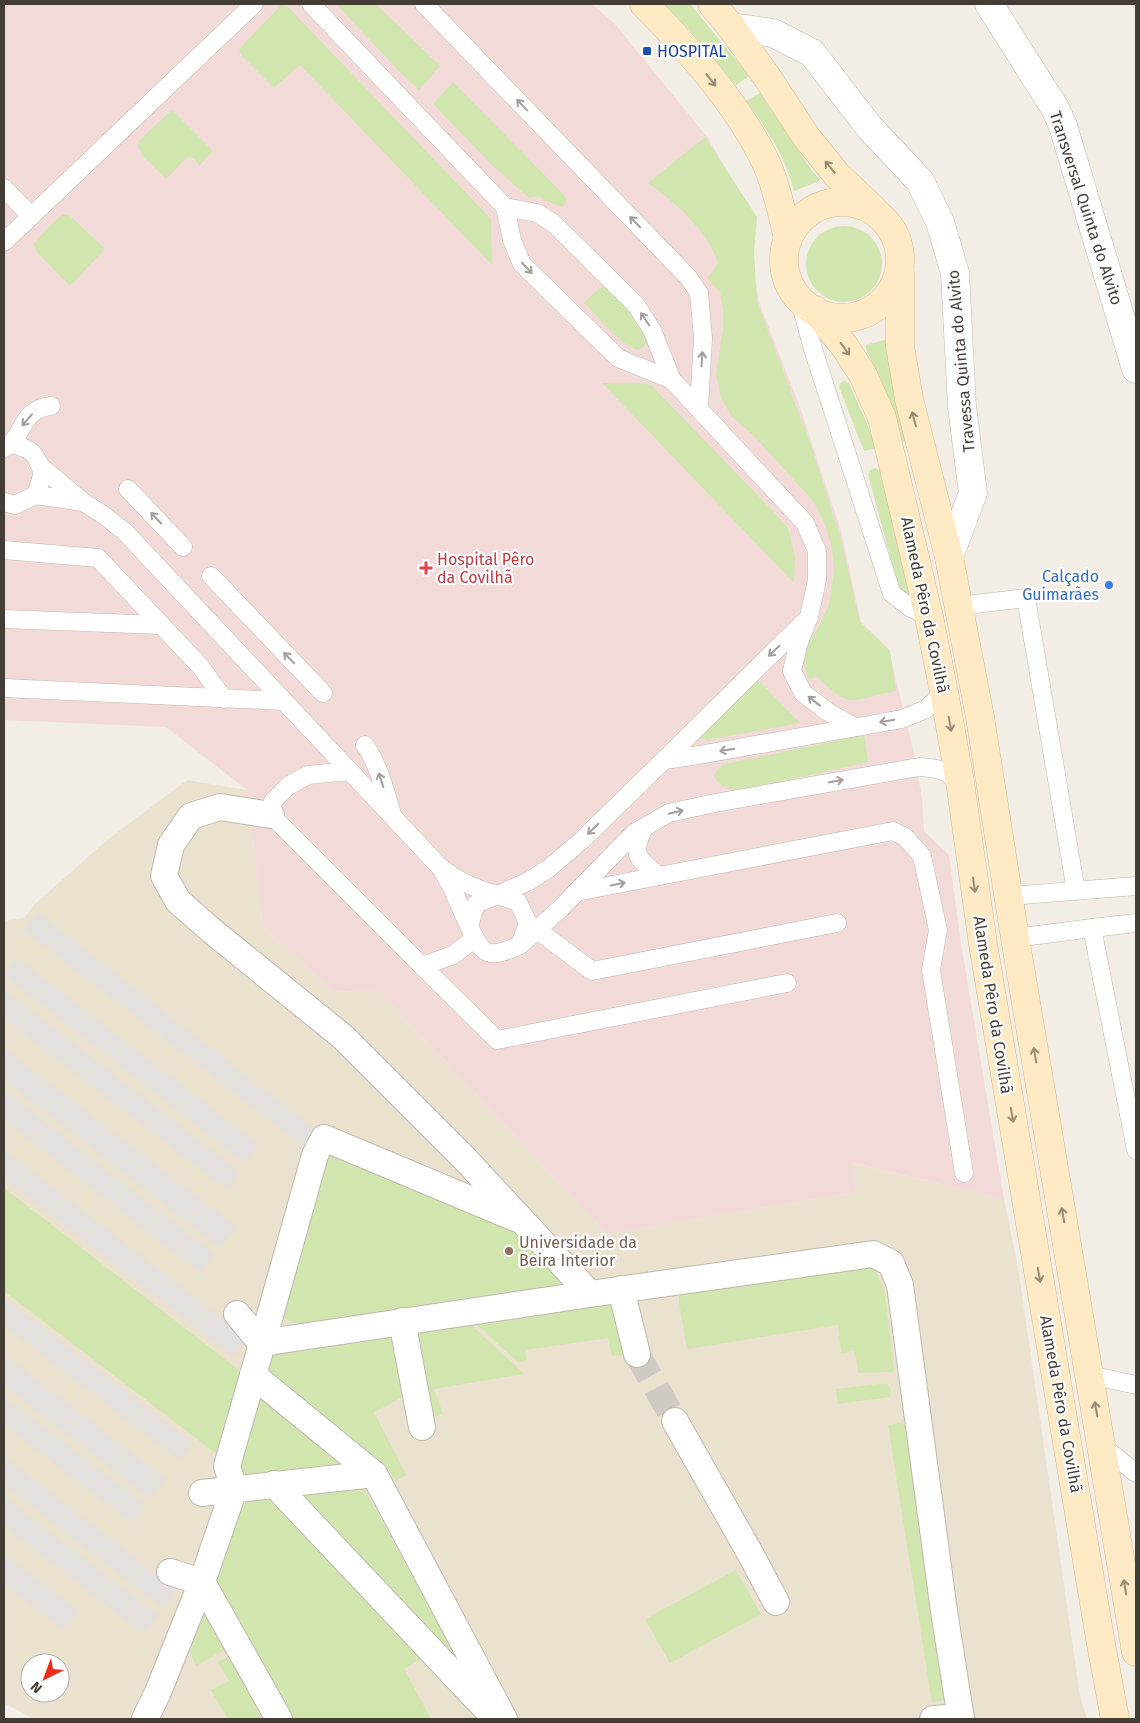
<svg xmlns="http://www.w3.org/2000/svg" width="1140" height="1723" font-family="'Fira Sans',sans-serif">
<rect width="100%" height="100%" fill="#f2ede5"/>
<path fill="#ebe1cf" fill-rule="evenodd" d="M187,780L247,790L263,926L333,992L378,990L608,1234L856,1192L852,1163L1004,1199L1018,1267L1080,1696L1087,1719H34L4,1703V921L24,918L35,904L106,841ZM30,1663H60V1693H30Z"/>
<path fill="#f2dad9" d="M6,4H592L614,23L708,138L750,210L751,253L759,302L801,410L841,531L861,622L888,648L914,753L922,798L924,831L949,855L961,944L1004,1199L853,1163L856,1192L608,1234L378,990L333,992L263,926L247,790L166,727L4,720V9Z"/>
<g fill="#d1e5af">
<path d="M336,4H376L440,66L419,90L401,73Z"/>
<path d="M664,4H690L749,76L736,85L688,28Z"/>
<path d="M281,5L287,6L491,219L492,265L300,65L274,88L242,56L239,50L244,44Z"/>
<path d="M453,82L563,194L567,200L563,207L546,201L539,196L529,198L493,166L433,104Z"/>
<path d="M760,93L813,172L821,180L794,191C786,158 767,128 746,101Z"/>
<path d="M173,111L213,151L199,166C197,160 194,157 187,157L166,179L142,155L138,147L139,141L168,113Z"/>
<path d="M705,137L757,217L754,253L757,301L813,451L841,540L860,622L890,651L896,691C854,698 851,713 818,677L809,679L804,663L806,645L815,634L829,605L834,571L832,548L826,527L814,502L752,434L732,417L721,398L716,374L723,329V309L720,292L707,278L718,263C709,232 674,201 648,183Z"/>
<path d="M64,214L69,215L105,249L70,286L36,251L34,243L57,219Z"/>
<circle cx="844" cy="264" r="38"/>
<path d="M604,284L647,327L648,342L642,348L637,350C618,343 599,317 584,303Z"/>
<path d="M884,340L887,341L908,440L903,442L888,398L866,349V345Z"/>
<path d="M844,381L849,383L868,426L876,448L864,451L839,387L841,383Z"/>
<path d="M602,383H640L651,385L770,508L788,528L795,557L794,583Z"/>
<path d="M875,468L880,470L910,598L901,589L897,582L868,474L870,470Z"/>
<path d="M756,678L800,723L707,740L701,738L702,733Z"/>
<path d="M864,735L868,762L738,791C728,788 719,787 714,776L718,769L725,764Z"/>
<path d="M331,1148L517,1228L561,1280L556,1286L318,1322C302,1323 294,1325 280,1315L319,1160Z"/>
<path d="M4,1188L240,1371L218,1455L4,1291Z"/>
<path d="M871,1267L878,1275L885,1294L894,1370L892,1372L858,1373L855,1351L841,1353L838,1325L687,1349L679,1302V1296L681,1293Z"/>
<path d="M613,1304L626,1354L612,1356L608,1338L525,1350L526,1360L519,1363L476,1324L478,1322Z"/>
<path d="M469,1323L524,1374L434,1389L443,1414L428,1417L415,1331Z"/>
<path d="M384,1337H392L409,1394L374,1412L406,1475L395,1481L388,1470L262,1370L272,1356L282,1352Z"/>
<path d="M254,1381L358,1463L249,1476L241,1472L235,1462Z"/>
<path d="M878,1384H887L891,1390L890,1397L838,1404L836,1389Z"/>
<path d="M899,1423L903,1424L906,1428L947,1698L941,1701L932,1702L888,1425Z"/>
<path d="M361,1486L366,1492L463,1668L294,1493Z"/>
<path d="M272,1496L425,1656L404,1669L431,1719H284L211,1588L240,1503L245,1500Z"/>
<path d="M736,1570L761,1614L670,1663L645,1619Z"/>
<path d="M203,1603L235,1644L196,1666L190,1652Z"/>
<path d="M239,1651L244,1684L264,1719H228L211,1690L229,1681L218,1662Z"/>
</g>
<g fill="#e3e0dd">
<path d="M38,913L320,1134L309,1150L24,930Z"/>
<path d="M17,958L259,1145L245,1163L4,974Z"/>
<path d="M4,990L239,1172L227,1189L4,1018Z"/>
<path d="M4,1049L236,1227L220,1247L4,1079Z"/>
<path d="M4,1091L213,1254L200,1272L4,1119Z"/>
<path d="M4,1150L248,1339L233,1356L4,1178Z"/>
<path d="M4,1298L193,1443L180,1460L4,1325Z"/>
<path d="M4,1355L165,1479L150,1498L4,1384Z"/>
<path d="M4,1397L144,1505L131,1522L4,1424Z"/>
<path d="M4,1457L177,1591L164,1608L4,1484Z"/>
<path d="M4,1497L157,1616L143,1633L4,1525Z"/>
<path d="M4,1555L78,1611L63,1629L4,1584Z"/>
</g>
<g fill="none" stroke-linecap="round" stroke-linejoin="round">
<path stroke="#cfcac2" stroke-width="26" stroke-dasharray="26 13" stroke-linecap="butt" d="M637,1354L675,1421"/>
<g stroke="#c0b7ab" stroke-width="19">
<g id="service">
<path d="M311,4L505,207L537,213L553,223L636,305L652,330L672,380L805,523L817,551V580L809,617L798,645L792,671L803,693L828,712L855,727"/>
<path d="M424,4L688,277L699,293L703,338L699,408"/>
<path d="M4,188L31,216"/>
<path d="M505,207L512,240L522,264L618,358L672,380"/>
<path d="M4,242L254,4"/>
<path d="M800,301L813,349L892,594L911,608L929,617"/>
<path d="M4,448C25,438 19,409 51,406"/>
<path d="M128,489L183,547"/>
<path d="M36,495L83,502L40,466"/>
<path d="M4,502L15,505L36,495L43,473C35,453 33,449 11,444"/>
<path d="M83,502L105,516L125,532L439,866C459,882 472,887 497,895L527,882L548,869L582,840L664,760L699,755L902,719L926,709L944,692"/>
<path d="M4,550L98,558L200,666L224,699"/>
<path d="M211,576L323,693"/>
<path d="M958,606L1026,598L1076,891"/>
<path d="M4,619L161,625"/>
<path d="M4,688L284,701"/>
<path d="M365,745C379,766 385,790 392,814"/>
<path d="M664,760L805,621"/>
<path d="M350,771L308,775L288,786L273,801L271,815L422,966L453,955L474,939"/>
<path d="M644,828C630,855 638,859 659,876"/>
<path d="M443,872L451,886L469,926"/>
<path d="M576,892L893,831L905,837L922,856L938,930L931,970L964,1173"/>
<path d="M497,895L518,902L528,923L520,945C489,959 483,957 469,926L476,904Z"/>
<path d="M1009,896L1136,886"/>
<path d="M528,923L592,971L837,923"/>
<path d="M1136,923L1092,928L1136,1150"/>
<path d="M1015,938L1092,928"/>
<path d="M520,945L560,909L634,833L669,813L715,803L919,767C938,768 945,770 960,782"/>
<path d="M422,966L497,1040L787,983"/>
<path d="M1090,1375L1136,1385"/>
<path d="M1102,1446L1136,1473"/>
</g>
</g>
<g stroke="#c0b7ab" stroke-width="28">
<g id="pedestrian">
<path d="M271,815L220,807L191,816L171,845L164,876L178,901L212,931L343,1037L466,1160L590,1294"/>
<path d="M621,1289L637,1354"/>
<path d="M237,1314L262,1344L315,1155L324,1138L515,1218"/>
<path d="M402,1321L422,1427"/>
<path d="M253,1375L374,1474L504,1719"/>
<path d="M675,1421L750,1553L776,1602"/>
<path d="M274,1484L492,1715"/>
<path d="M202,1493L374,1474"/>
<path d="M145,1719L158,1692L202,1582L170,1572"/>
<path d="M279,1719L202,1582L234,1489L227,1466L262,1344L275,1341L590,1294L873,1254L891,1263L900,1285L944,1611L961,1719"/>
<path d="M933,1719L961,1717"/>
</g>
</g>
<g stroke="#c0b7ab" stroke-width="29">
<g id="minor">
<path d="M989,4L1055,108L1063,126L1136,369"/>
<path d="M731,27L773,33L812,53L870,128L920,181L940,222L955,273L962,407L973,493L949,557"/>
</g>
</g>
<g stroke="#d1bc96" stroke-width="29">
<g id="secondary">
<path d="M644,4C690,50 745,112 770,172C778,194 783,216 788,239"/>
<path d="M712,4L731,27L767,77L807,138L837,175L873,209"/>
<circle cx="842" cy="260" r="58"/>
<path d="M900,273V346L909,399L949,557L980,717L1015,938L1136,1652"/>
<path d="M815,310L845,347L863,375L882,418L929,617L944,692L960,782L983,944L1101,1644L1115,1719"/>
</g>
</g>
<use href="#service" stroke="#fff" stroke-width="18"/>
<use href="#pedestrian" stroke="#fff" stroke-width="26"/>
<use href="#minor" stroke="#fff" stroke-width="28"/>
<use href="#secondary" stroke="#fdeac4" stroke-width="28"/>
</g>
<defs><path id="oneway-shaft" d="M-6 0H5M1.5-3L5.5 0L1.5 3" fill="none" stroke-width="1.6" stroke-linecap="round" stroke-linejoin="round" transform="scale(1.25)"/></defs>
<g stroke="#978b75">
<use href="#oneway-shaft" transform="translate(711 80) rotate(52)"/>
<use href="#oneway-shaft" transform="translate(830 167) rotate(-129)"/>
<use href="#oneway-shaft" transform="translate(845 349) rotate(54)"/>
<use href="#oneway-shaft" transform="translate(914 419) rotate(-105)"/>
<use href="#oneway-shaft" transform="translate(950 724) rotate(80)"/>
<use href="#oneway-shaft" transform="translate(974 885) rotate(82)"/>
<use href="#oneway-shaft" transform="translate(1035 1055) rotate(-100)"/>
<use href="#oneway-shaft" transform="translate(1012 1115) rotate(80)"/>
<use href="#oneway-shaft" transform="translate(1063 1215) rotate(-100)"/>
<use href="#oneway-shaft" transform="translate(1039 1275) rotate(80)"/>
<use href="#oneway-shaft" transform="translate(1096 1409) rotate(-100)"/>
<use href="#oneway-shaft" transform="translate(1125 1587) rotate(-99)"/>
</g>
<g stroke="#a29e9a">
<use href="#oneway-shaft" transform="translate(522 105) rotate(-134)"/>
<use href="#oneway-shaft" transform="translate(635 222) rotate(-134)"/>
<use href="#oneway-shaft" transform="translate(527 268) rotate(47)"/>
<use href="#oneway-shaft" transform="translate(645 319) rotate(-124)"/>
<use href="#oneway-shaft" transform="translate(702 359) rotate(-86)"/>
<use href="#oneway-shaft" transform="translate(27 420) rotate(131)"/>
<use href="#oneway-shaft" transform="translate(156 518) rotate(-133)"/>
<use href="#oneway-shaft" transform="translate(774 651) rotate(136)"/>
<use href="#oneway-shaft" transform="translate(289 658) rotate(-134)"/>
<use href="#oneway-shaft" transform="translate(814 701) rotate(-142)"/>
<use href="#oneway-shaft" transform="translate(887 721) rotate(170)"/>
<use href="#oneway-shaft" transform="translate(727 750) rotate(170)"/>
<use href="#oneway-shaft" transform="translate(381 780) rotate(-108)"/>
<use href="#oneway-shaft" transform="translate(836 781) rotate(-10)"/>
<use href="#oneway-shaft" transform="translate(676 812) rotate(-14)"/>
<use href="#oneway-shaft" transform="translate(593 829) rotate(136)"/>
<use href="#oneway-shaft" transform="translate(618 884) rotate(-11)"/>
</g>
<rect fill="#1a4fb4" stroke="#fff" stroke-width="2" x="642" y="46" width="10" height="10" rx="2.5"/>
<path fill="#e0444e" stroke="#fff" stroke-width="2" d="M423.5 560.5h5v5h5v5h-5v5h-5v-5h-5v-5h5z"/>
<circle fill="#3f7fe0" stroke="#fff" stroke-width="2" cx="1109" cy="585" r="5"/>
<circle fill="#8d6e63" stroke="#fff" stroke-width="2" cx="509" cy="1251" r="5"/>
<g text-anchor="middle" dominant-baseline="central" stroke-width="4.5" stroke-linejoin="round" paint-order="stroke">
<g font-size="16" fill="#164399" stroke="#fff" text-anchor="start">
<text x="657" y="51">HOSPITAL</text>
</g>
<g font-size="16" fill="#443d35" stroke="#fff">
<text transform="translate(1086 208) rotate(72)">Transversal Quinta do Alvito</text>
<text transform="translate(961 361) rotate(-95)">Travessa Quinta do Alvito</text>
<text transform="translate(925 605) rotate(78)">Alameda Pêro da Covilhã</text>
<text transform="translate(993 1005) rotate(81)">Alameda Pêro da Covilhã</text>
<text transform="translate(1061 1404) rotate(80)">Alameda Pêro da Covilhã</text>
</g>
<g font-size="16" fill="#be3a42" stroke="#fff" text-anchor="start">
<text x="437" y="559">Hospital Pêro<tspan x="437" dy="18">da Covilhã</tspan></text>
</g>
<g font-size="16" fill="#366cbe" stroke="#fff" text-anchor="end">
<text x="1099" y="576">Calçado<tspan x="1099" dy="18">Guimarães</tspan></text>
</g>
<g font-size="16" fill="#785e54" stroke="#fff" text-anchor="start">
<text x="519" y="1242">Universidade da<tspan x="519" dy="18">Beira Interior</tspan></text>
</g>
</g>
<rect width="1140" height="1723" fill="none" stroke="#443d35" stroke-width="10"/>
<g transform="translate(45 1678) rotate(222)"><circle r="24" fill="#ffffff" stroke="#b4b1ae"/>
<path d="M0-4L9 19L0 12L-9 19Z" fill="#f32a1b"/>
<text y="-8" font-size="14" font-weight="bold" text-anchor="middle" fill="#443d35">N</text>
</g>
</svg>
